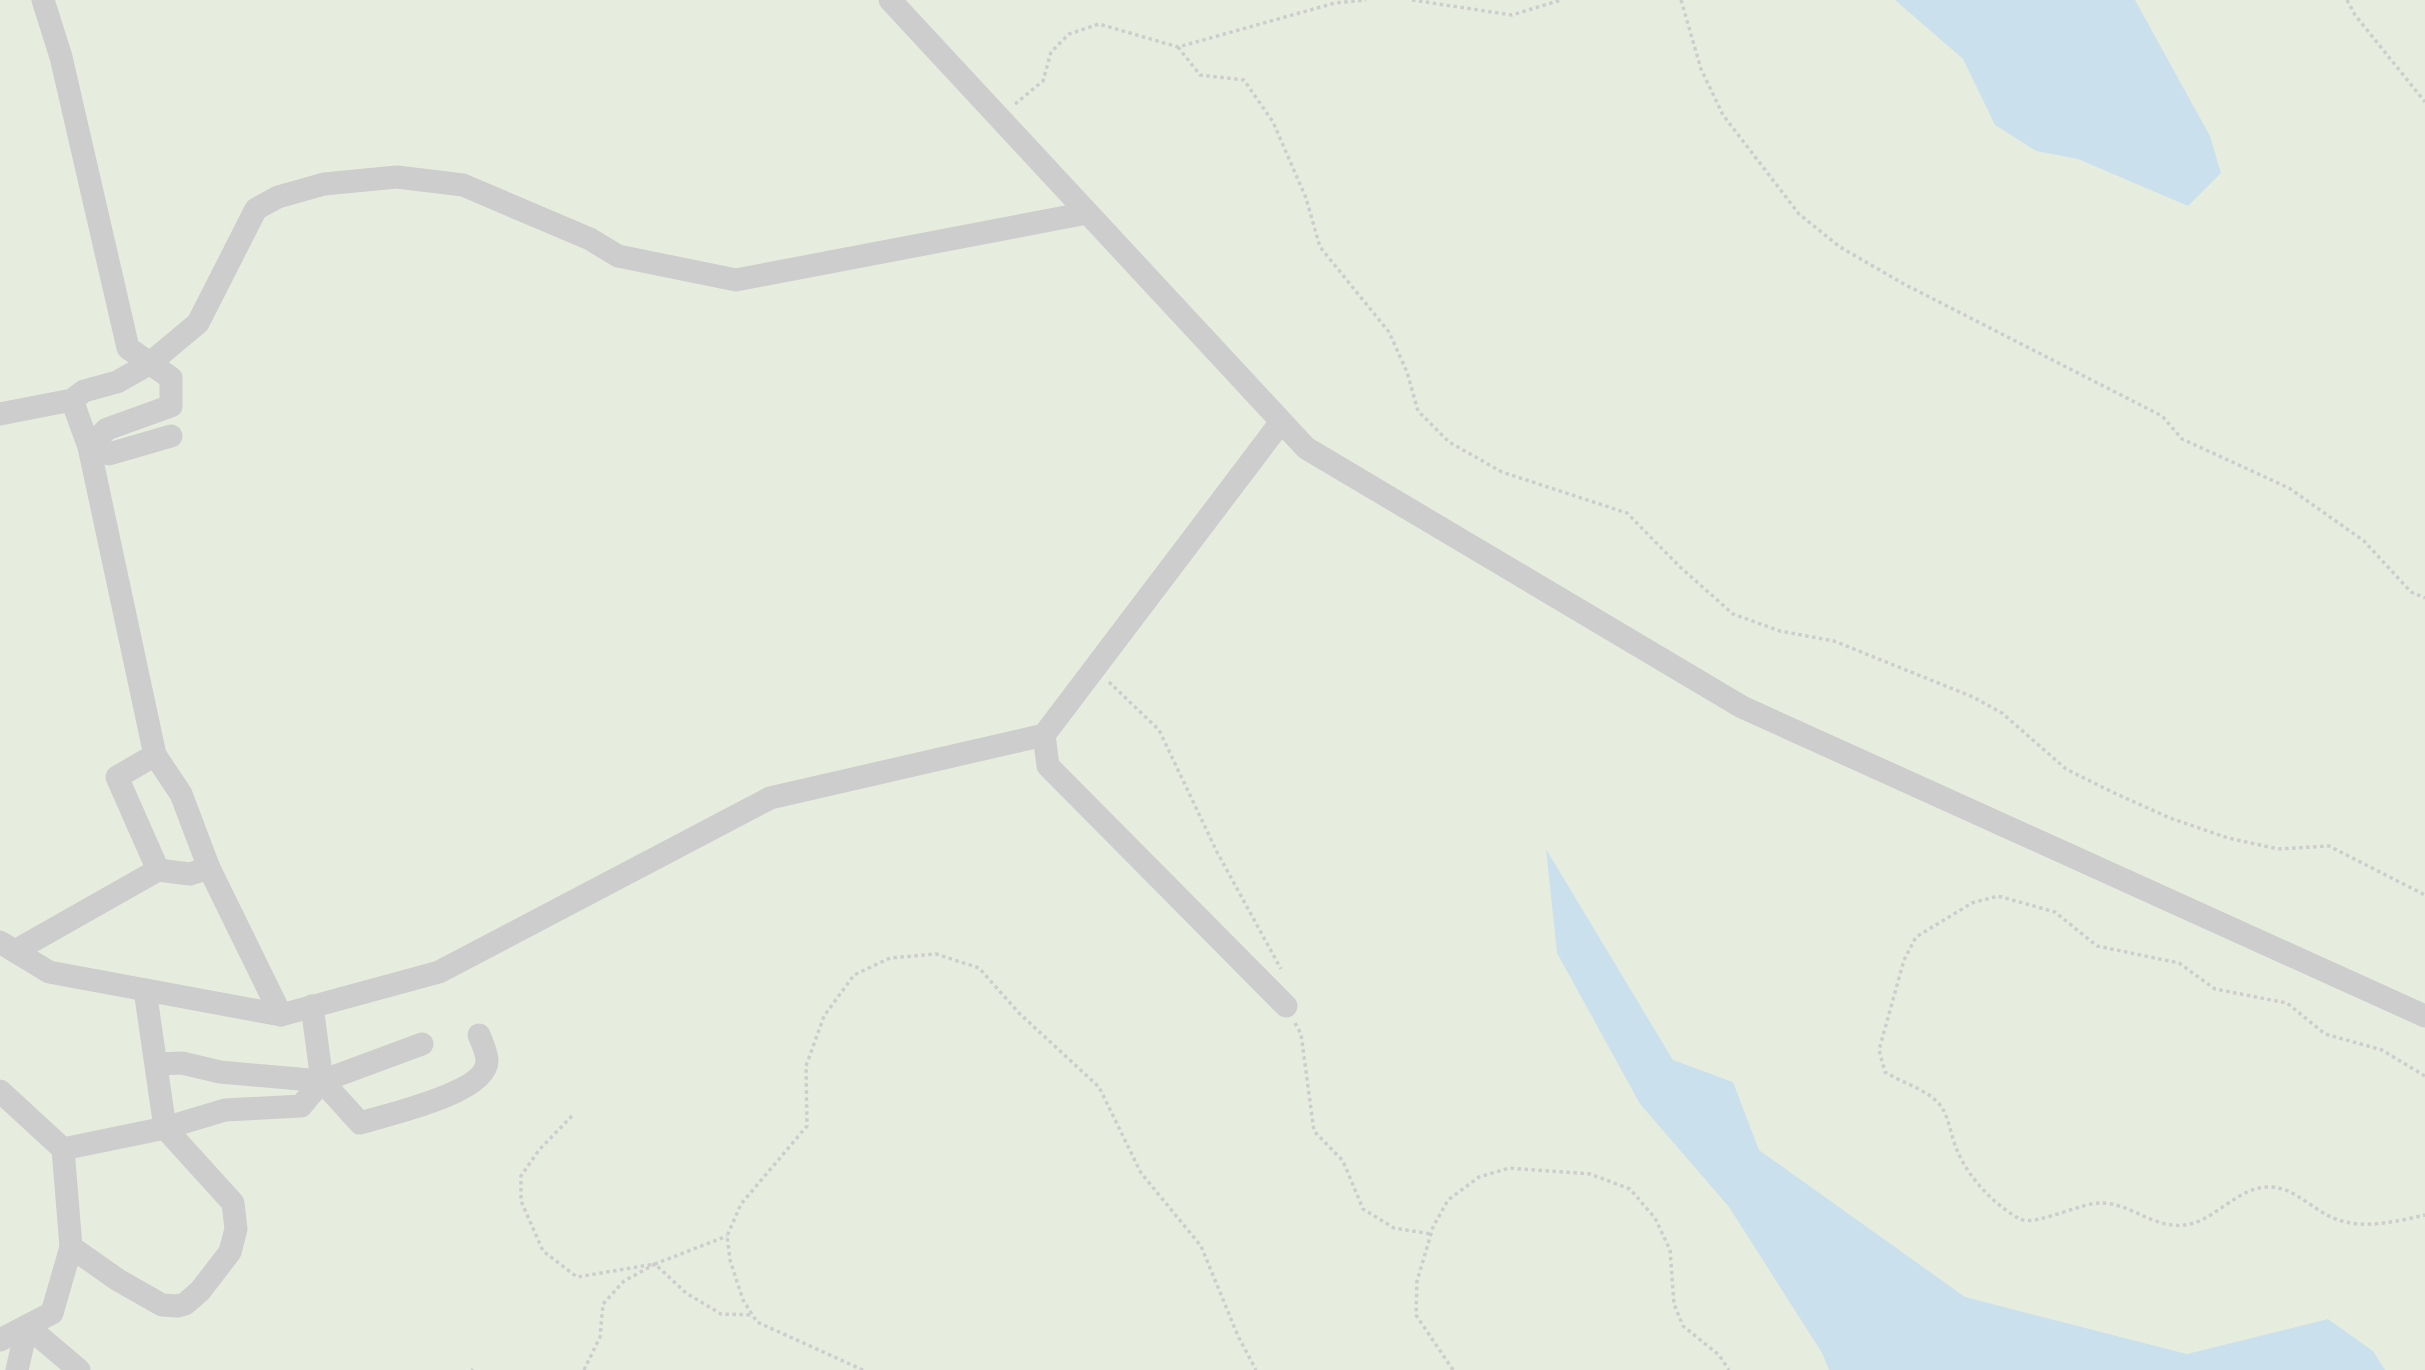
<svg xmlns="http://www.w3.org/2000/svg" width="2425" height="1370" font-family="'IBM Plex Sans',sans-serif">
<rect width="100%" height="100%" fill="#fff"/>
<rect fill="#e7edde" x="0" y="0" width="2425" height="1370"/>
<g fill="#cae1ed">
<path d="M1895,0H2135L2210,136L2221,173L2188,206L2078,159L2036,151L1995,125L1963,59Z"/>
<path d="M1546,849L1673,1060L1733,1082L1759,1150L1965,1297L2187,1354L2328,1319L2373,1351L2385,1370H1829L1822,1353L1729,1207L1640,1104L1557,953Z"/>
</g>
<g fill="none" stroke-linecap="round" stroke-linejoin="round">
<g stroke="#cdcdcd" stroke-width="3.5" stroke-dasharray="3.5 3.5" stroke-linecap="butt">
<path d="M1412,0L1512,15L1561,0"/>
<path d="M1681,0L1701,69L1723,115L1799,214L1840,247L1904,284L2162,416L2182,439L2289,488L2364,541L2411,592L2425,598"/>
<path d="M2347,0L2355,15L2425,102"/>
<path d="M1178,47L1200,75L1244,80L1273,122L1306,198L1320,247L1389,332L1407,372L1418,411L1449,442L1502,472L1627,513L1680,567L1733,614L1780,631L1834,641L1973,697L2002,713L2066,769L2112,792L2170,818L2228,838L2278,849L2329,846L2425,895"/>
<path d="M1015,104L1043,81L1051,52L1069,34L1099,24L1178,47L1335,3L1366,0"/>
<path d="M1109,682L1159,730L1217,852L1281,969"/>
<path d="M1295,1023L1301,1034L1314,1131L1343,1161L1363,1209L1394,1228L1431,1234"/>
<path d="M2425,1076L2382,1050L2325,1034L2287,1003L2215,989L2179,963L2097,946L2055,912L1998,896L1972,903L1916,937L1904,960L1879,1050L1885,1072C1902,1083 1927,1089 1940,1105C1949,1116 1951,1137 1957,1150C1968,1177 1994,1205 2020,1219C2035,1227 2081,1202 2102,1203C2135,1204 2158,1234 2194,1223C2219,1215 2241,1186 2270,1187C2295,1187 2313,1211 2336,1219C2363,1230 2398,1221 2425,1215"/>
<path d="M572,1116L539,1150L521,1176V1201L543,1251L577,1277L655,1264L727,1236"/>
<path d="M472,1370L473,1369"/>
<path d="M584,1370L600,1337L603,1304L624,1281L655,1264L686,1293L721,1314L752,1315"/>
<path d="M863,1370L757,1322L743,1300L730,1260L727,1236L741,1204L807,1126L806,1066L824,1016L854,975L890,958L936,954L979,968L1019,1013L1099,1087L1141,1173L1201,1246L1238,1336L1256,1370"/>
<path d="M1453,1370L1416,1315L1417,1281L1433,1227L1448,1200L1479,1177L1509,1168L1590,1174L1630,1189L1655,1218L1670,1250L1674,1304L1683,1326L1719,1355L1729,1370"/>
</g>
<g stroke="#cdcdcd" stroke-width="23">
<path d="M43,0L61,57L128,348L171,378V406L107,429L89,447L109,454L171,436"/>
<path d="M890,0L1306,448L1742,707L2425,1016"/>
<path d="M72,400L89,447L155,755L181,794L209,868L281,1015"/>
<path d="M0,414L72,400L84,391L117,382L149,364L198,323L256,209L278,197L324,184L397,177L463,185L590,239L618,256L736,280L1087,213"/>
<path d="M1044,735L1048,766L1286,1006"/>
<path d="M155,755L117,777L158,870"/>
<path d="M0,942L49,972L281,1015L439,972L770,798L1044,735L1281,422"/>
<path d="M15,951L158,870L190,874L209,868"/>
<path d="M157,1064L182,1063L220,1072L322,1081L422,1044"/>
<path d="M322,1081L360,1123C386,1115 487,1093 487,1061C487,1053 482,1042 479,1035"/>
<path d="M0,1091L63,1149L71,1247L52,1313L0,1340"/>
<path d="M63,1149L165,1128L225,1110L301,1106L322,1081L312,1006"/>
<path d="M71,1247L118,1280L162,1305L177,1306L185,1304L200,1291L230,1252L236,1229L233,1203L165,1128L145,990"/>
<path d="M17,1370L27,1326L79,1370"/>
</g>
</g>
</svg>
